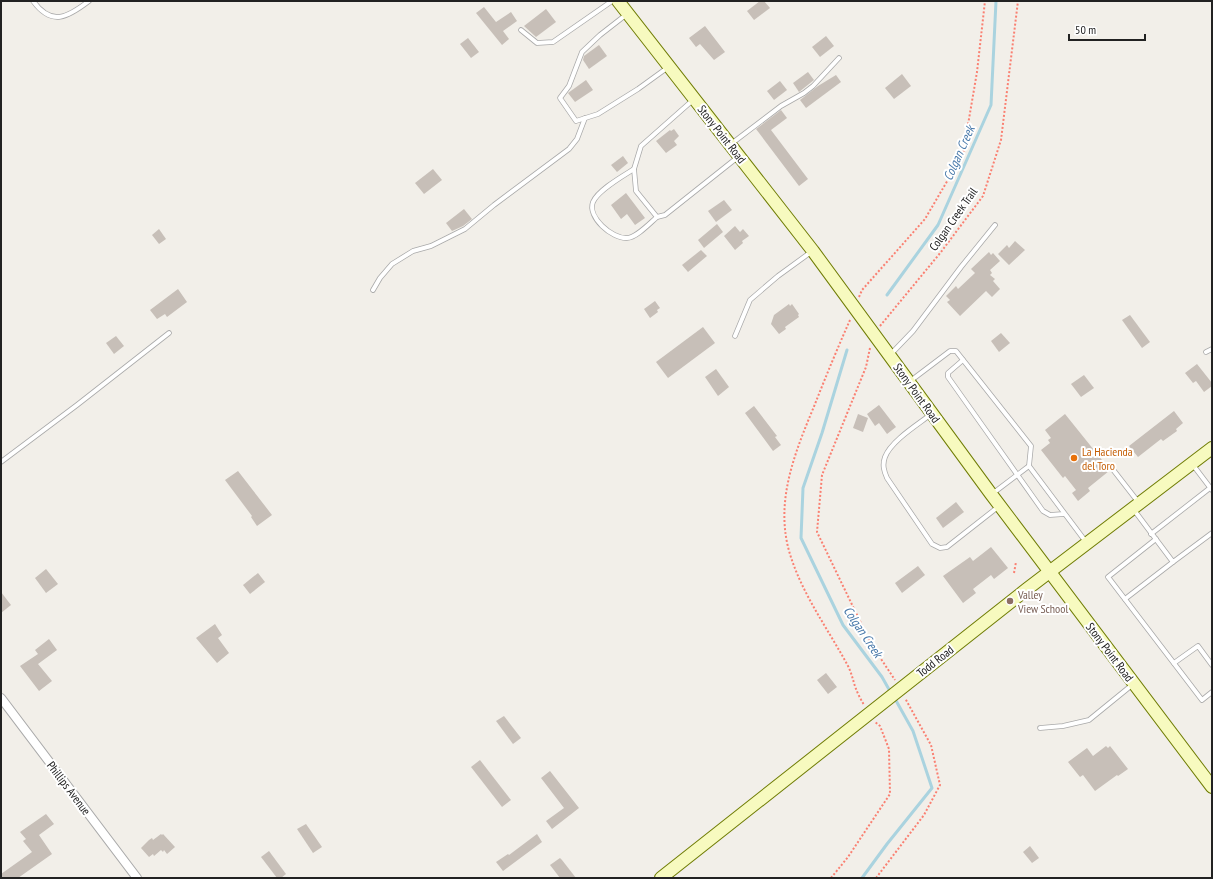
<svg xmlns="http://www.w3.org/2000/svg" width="1213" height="879" font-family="'PT Sans Narrow',sans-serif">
<rect width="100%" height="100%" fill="#f2efe9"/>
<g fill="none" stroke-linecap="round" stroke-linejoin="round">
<g stroke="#aad3df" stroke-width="3">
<path d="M887,295L938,225L991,105L996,1"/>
<path d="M847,350L822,433L803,488L801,538L843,625L882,677L891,693"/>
<path d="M862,878L887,844L932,788L913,731L894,697"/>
</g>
</g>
<g fill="#c7bfb8">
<path d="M760,1H764L770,8L754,20L747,11Z"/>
<path d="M484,7L496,22L511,12L517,21L503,31L509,39L502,45L476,13Z"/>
<path d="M546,9L556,22L536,37L524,26Z"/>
<path d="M705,26L725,52L714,60L700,44L696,47L689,38Z"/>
<path d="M826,36L834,46L820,57L812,47Z"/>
<path d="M468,38L479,52L471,58L460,44Z"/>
<path d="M599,45L607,56L589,69L583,60L584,56Z"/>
<path d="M808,72L814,80L799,92L793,83Z"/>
<path d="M902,74L911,86L894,99L885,88Z"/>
<path d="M836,75L841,82L806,108L800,100L818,86Z"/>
<path d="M586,80L593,90L575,102L568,93Z"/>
<path d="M780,81L787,90L774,100L767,91Z"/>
<path d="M781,110L787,118L771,130L808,179L799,186L756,129Z"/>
<path d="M674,129L679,136L674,141L677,145L666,153L656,141L670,130L671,131Z"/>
<path d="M623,156L628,163L617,172L611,165Z"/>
<path d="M433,169L442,180L424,194L415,183Z"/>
<path d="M626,193L645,218L635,225L627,214L621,219L611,205Z"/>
<path d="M724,200L732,210L716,222L708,211Z"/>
<path d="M464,209L472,219L463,226L452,231L446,223Z"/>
<path d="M717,224L723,232L704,248L698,240Z"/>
<path d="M735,226L740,232L743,229L749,236L742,241L743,243L735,250L724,236Z"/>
<path d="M159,229L166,239L159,244L152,235Z"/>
<path d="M1015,241L1025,250L1009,265L998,254L1007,245L1009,248Z"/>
<path d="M701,250L707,256L688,272L682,265Z"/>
<path d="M989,252L991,255L993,253L1000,261L990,270L992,273L990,275L995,279L993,281L1000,289L992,297L986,291L960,316L947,302L950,300L946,296L956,286L958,289L975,273L971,269Z"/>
<path d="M178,289L187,302L167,317L165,314L157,319L150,310Z"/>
<path d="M655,301L660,308L657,310L658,312L650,318L644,309Z"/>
<path d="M789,304L790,306L792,304L799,314L798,315L799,317L785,327L786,329L779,334L771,324L774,315Z"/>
<path d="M1130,315L1150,342L1142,348L1122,320Z"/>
<path d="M703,327L715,343L668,378L656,362Z"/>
<path d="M1001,333L1010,343L999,352L991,341Z"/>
<path d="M116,336L124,346L114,354L106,343Z"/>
<path d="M1197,364L1212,383V386L1204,392L1196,381L1193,383L1185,373Z"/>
<path d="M716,369L729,387L718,396L705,377Z"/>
<path d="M1084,375L1094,388L1081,397L1071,384Z"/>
<path d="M879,405L896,427L887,434L879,423L875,426L867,414Z"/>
<path d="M754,406L777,436L775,437L781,445L773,451L745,413Z"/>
<path d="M1174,411L1183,423L1176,429L1177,431L1163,441L1161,439L1138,457L1129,446Z"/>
<path d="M858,414L868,418L863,432L853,428Z"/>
<path d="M1065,414L1106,465L1105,466L1109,471L1088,488L1090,491L1078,501L1072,493L1076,490L1065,476L1063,478L1041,450L1050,443L1048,440L1051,438L1045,430Z"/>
<path d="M238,471L272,515L257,526L251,517L252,516L225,480Z"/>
<path d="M956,502L964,512L943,528L936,518Z"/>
<path d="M991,547L1008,568L994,579L991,575L973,589L976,593L963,603L943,576L970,557L973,561Z"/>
<path d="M918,566L925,575L902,593L895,583Z"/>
<path d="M46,569L58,584L46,593L35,578Z"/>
<path d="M258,573L265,582L250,594L243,585Z"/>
<path d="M1,592L11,605L1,613Z"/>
<path d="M215,624L222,635L218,638L229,653L217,663L196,638Z"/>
<path d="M49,639L57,650L38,664L52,681L39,691L20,666L38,654L35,650Z"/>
<path d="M826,673L837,687L828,694L817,680Z"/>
<path d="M504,716L521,738L513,744L496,721Z"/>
<path d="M1106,746L1108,748L1110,746L1128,769L1118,776L1117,775L1095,791L1083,775L1080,777L1068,762L1087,748L1093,756Z"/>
<path d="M480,760L511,800L502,807L471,767Z"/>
<path d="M550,771L579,808L552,829L546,821L564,808L541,778Z"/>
<path d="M46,814L54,824L39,835L52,854L18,878H1V874L32,852L23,841L26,839L20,832Z"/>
<path d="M306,824L322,847L313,853L297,829Z"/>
<path d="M161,834L162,835L163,834L175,847L167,854L164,850L163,852L161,850L154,856L153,854L149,857L141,848L149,840L152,838L153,840Z"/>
<path d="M537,834L542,842L503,871L496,862L508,854L509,855Z"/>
<path d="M1030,846L1039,858L1032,863L1023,852Z"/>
<path d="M269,851L286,874L281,878H277L261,857Z"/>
<path d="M560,858L562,860L576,878H560L550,865Z"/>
</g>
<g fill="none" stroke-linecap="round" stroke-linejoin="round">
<g stroke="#a9a9a9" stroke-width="5.5">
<g id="lane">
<path d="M33,1C52,27 68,17 89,1"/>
<path d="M627,14L600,35L582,52L569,86L560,98L576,121L598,114L638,89L667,68"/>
<path d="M521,30L537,43L553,42L612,1"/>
<path d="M693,100L641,146L634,169L636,191L657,217L665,215L738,157"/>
<path d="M731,144L781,106L804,93L813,86L839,58"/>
<path d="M634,169C623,176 598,190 593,202C587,217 612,239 627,238C636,238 650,223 657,217"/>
<path d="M373,290L380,278L392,264L413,251L431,246L465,229L494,205L569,149L577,139L585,118"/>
<path d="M735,336L750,300L778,276L811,252"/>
<path d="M1206,352L1212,349"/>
<path d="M890,355L913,331L961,267L995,225"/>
<path d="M963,360L948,373V377L1043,511L1050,515L1064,514"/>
<path d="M909,382L950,351H956L1031,446L1029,466L1086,542"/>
<path d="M930,415C917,425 891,441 885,457C882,465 884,471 887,478L932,544L940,548L947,547L998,507"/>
<path d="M1,462L77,405L169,333"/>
<path d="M1193,465L1212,490"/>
<path d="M1111,467L1139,503"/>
<path d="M992,494L1029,466"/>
<path d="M1134,510L1173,562L1212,533"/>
<path d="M1151,534L1210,488"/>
<path d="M1156,539L1108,577L1202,700L1212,692"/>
<path d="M1125,599L1173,562"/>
<path d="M1174,663L1198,646L1212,665"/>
<path d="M1040,728L1063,726L1089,720L1132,685"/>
</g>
</g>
<g stroke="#a9a9a9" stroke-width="10">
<path id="street" d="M1,698L137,878"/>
</g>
<g stroke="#707d05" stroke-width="14">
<g id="secondary">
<path d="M618,1L813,251L991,494L1212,787"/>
<path d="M661,878L1027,589L1212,448"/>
</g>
</g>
<g stroke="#fa8072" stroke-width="2" stroke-dasharray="2 2" stroke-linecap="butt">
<path d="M859,297L862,290L925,219L963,154L977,72L985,1"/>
<path d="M850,320C838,347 826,376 815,404C796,450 776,497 788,547C799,590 827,627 848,666C852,674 853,681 856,689C858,694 861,700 864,705"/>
<path d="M880,326L941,252L983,196L1001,140L1018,1"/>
<path d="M870,348L866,367L822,475L817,532L871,644L895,680"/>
<path d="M1014,573L1016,562"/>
<path d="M831,878L848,857L890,794L889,749L880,726L875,722"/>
<path d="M876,878L924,815L940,785L931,745L905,698"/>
</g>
<use href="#lane" stroke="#fff" stroke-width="4"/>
<use href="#street" stroke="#fff" stroke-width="8"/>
<use href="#secondary" stroke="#f7fabf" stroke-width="12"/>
</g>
<circle fill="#e8710a" stroke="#fff" stroke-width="1.5" cx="1074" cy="458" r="4"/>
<circle fill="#8d6e63" stroke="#fff" stroke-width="1.5" cx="1010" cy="601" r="4"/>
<g text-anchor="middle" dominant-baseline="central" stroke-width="4" stroke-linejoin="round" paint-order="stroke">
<g font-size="12" fill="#222" stroke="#fff">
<text transform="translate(722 134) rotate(52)">Stony Point Road</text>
<text transform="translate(953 219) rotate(-55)">Colgan Creek Trail</text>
<text transform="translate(917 393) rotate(54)">Stony Point Road</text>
<text transform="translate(1110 652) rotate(53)">Stony Point Road</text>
<text transform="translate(935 661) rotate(-38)">Todd Road</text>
<text transform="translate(69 788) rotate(53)">Phillips Avenue</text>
</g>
<g font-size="12" fill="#c56008" stroke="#fff" text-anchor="start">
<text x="1082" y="451">La Hacienda<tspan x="1082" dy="14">del Toro</tspan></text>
</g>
<g font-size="12" fill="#785e54" stroke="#fff" text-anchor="start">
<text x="1018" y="594">Valley<tspan x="1018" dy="14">View School</tspan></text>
</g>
<g font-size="13" font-style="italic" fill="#4a7aab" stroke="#fff">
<text transform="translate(959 153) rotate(-66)">Colgan Creek</text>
<text transform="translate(863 632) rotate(56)">Colgan Creek</text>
</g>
</g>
<rect width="1213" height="879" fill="none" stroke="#222222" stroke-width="4"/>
<path d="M1069 34v6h76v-6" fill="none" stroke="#222222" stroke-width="2"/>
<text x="1075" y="34" font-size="12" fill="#222222" stroke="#ffffff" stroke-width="3" paint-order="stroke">50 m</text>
</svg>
